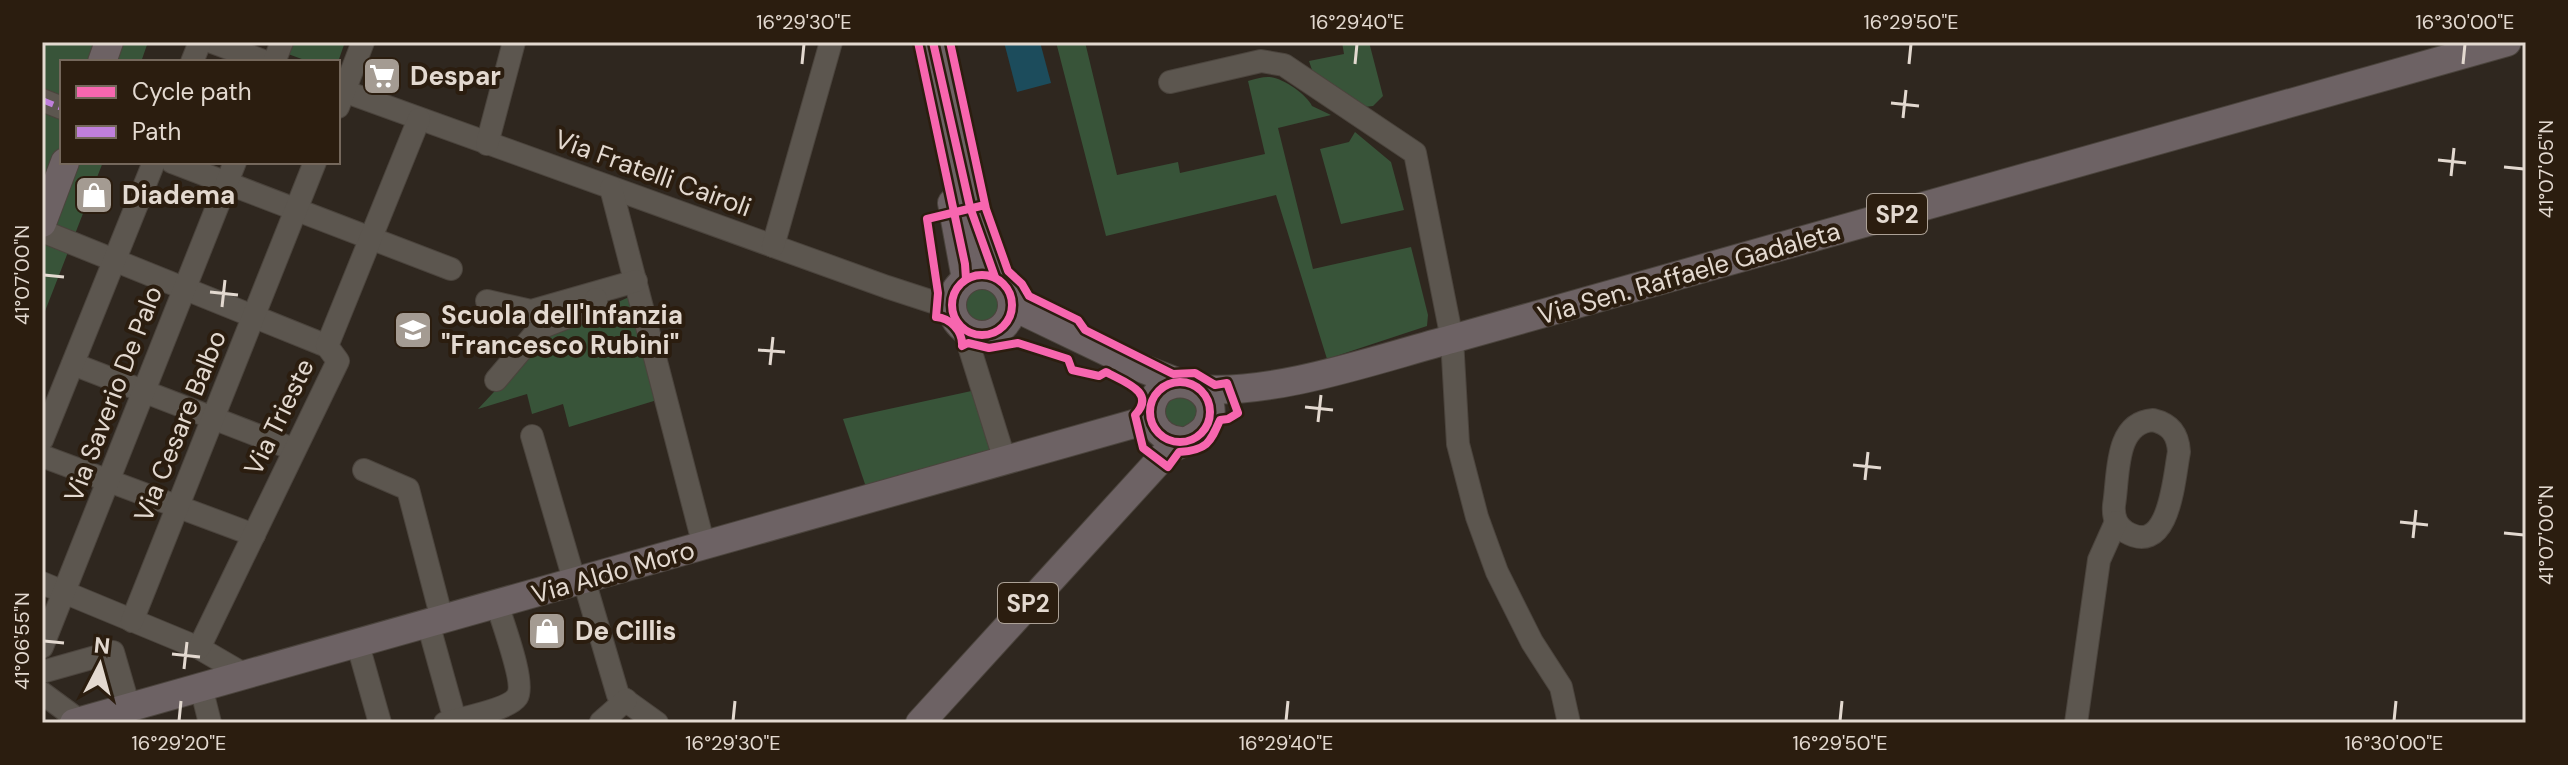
<svg xmlns="http://www.w3.org/2000/svg" width="2568" height="765" font-family="'DM Sans',sans-serif">
<rect width="100%" height="100%" fill="#2f271f"/>
<g fill="#385439">
<path d="M42,42H148L141,62H62V162H103L42,319Z"/>
<path d="M292,42H345L338,62H310L288,54Z"/>
<path d="M1056,42H1085L1117,175L1178,162L1180,173L1265,154L1248,81C1255,79 1262,77 1268,77C1282,77 1307,95 1312,106L1331,115L1278,128L1313,269L1411,247L1428,315L1427,326L1327,359L1276,195L1106,236Z"/>
<path d="M1342,42H1369L1383,96L1373,106L1364,107L1313,73L1309,61L1344,54Z"/>
<path d="M1355,132L1391,162L1404,210L1341,224L1320,149L1349,142Z"/>
<circle cx="981" cy="305" r="18"/>
<path d="M629,297L657,400L569,427L563,404L532,414L527,394L478,409L547,335Z"/>
<path d="M976,390L998,451L867,490L843,419Z"/>
<path d="M1184,394L1197,406V418L1183,429L1166,423L1163,405L1167,400Z"/>
</g>
<path fill="#1c4c5c" d="M1004,42H1040L1051,83L1017,92Z"/>
<g fill="none" stroke-linecap="round" stroke-linejoin="round">
<g stroke="#4b443d" stroke-width="24">
<g id="minor">
<path d="M212,42L266,62"/>
<path d="M192,62L200,42"/>
<path d="M274,62L282,42"/>
<path d="M1170,82L1261,61L1284,65L1415,153L1452,339L1458,444L1477,517L1497,572L1532,642L1561,687L1569,723"/>
<path d="M338,89L887,287L933,302L951,304"/>
<path d="M42,100L62,108"/>
<path d="M338,107L363,42"/>
<path d="M487,144L514,42"/>
<path d="M172,162L451,269"/>
<path d="M611,188L704,546"/>
<path d="M42,231L327,346"/>
<path d="M773,246L831,42"/>
<path d="M487,301L531,311L636,281"/>
<path d="M968,332V343L1005,461"/>
<path d="M73,364L293,449"/>
<path d="M496,380L540,328L596,306V299"/>
<path d="M2153,420C2170,424 2178,434 2179,452C2174,476 2170,558 2126,532C2116,526 2113,516 2114,505C2119,475 2114,423 2153,420Z"/>
<path d="M532,436L575,583"/>
<path d="M42,440L154,162"/>
<path d="M42,456L254,535"/>
<path d="M364,470L408,489L442,619"/>
<path d="M584,580L618,695L657,723"/>
<path d="M42,583L199,648L247,676"/>
<path d="M132,621L315,162"/>
<path d="M428,623L455,720"/>
<path d="M358,645L380,723"/>
<path d="M42,647L235,162"/>
<path d="M199,648L338,361L327,346L419,119"/>
<path d="M42,672L113,652L129,707"/>
<path d="M201,687L210,723"/>
<path d="M42,693L80,721"/>
<path d="M601,722L626,700"/>
<path d="M445,723C462,718 508,710 517,697C526,684 502,621 497,604"/>
<path d="M2076,723L2099,560L2116,522"/>
</g>
</g>
<g stroke="#4b443d" stroke-width="30">
<g id="major">
<path d="M933,42L970,207L995,277"/>
<path d="M102,62L109,42"/>
<path d="M952,203L966,279"/>
<path d="M42,223L65,162"/>
<circle cx="982" cy="305" r="30"/>
<path d="M1012,306L1141,368L1177,382"/>
<path d="M1199,389C1277,395 1376,359 1452,339L2507,42"/>
<path d="M74,723L1151,419"/>
<path d="M920,723L1168,451C1180,442 1197,440 1206,427C1224,397 1186,370 1159,391C1142,412 1154,438 1180,441"/>
</g>
</g>
<use href="#minor" stroke="#5c564f" stroke-width="22"/>
<use href="#major" stroke="#6d6264" stroke-width="28"/>
<path stroke="#c07fdc" stroke-width="6" stroke-dasharray="12 6" stroke-linecap="butt" d="M42,100L62,108"/>
<g stroke="#2b1d0f" stroke-width="13">
<g id="cycleway">
<path d="M918,42L965,264L966,279"/>
<path d="M933,42L970,207L995,277"/>
<path d="M950,42L986,209L1008,271L1022,284L1029,296L1078,320L1085,330L1173,374L1195,373L1215,385L1227,383L1238,413L1228,419L1220,420C1210,443 1207,450 1179,452L1168,467L1143,448L1135,415C1157,392 1124,382 1106,372L1099,376L1072,370L1068,359L1018,343L989,348L968,343L962,346C963,331 950,318 936,317L938,293L927,219L985,205"/>
<circle cx="982" cy="305" r="30"/>
<circle cx="1180" cy="412" r="30"/>
</g>
</g>
<use href="#cycleway" stroke="#f766af" stroke-width="8"/>
</g>
<path fill="none" stroke="#e3d9d0" stroke-width="3" d="M802,64L804,44M1355,64L1357,44M1909,64L1911,44M2463,64L2465,44M1891,103L1919,106M1903,118L1906,90M2438,160L2466,163M2504,167L2524,169M2451,176L2454,148M44,275L64,277M210,292L238,295M222,307L225,280M758,350L785,352M770,365L773,337M1305,407L1333,410M1318,422L1321,395M1853,465L1881,468M1865,480L1868,452M2400,522L2428,525M2504,533L2524,535M2413,538L2416,510M44,641L64,643M172,654L200,657M184,669L187,642M179,721L181,701M733,721L735,701M1286,721L1288,701M1840,721L1842,701M2394,721L2396,701"/>
<defs>
<g id="supermarket-square" transform="scale(2)"><rect x="-9" y="-9" width="18" height="18" rx="4" fill="#a49b92" stroke="#2b1d0f"/><path d="M-6-5.5h2.5l.6 2H6L4.5 2H-2.5L-4.4-4H-6ZM-1.5 3.2a1.3 1.3 0 1 0 .1 0ZM3 3.2a1.3 1.3 0 1 0 .1 0Z" fill="#fff"/></g>
<g id="shop-square" transform="scale(2)"><rect x="-9" y="-9" width="18" height="18" rx="4" fill="#a49b92" stroke="#2b1d0f"/><path d="M-5-2.5h2.3a2.7 3.5 0 0 1 5.4 0H5L5.5 6h-11ZM-1.5-2.5h3a1.5 2.3 0 0 0-3 0Z" fill="#fff"/></g>
<g id="school-square" transform="scale(2)"><rect x="-9" y="-9" width="18" height="18" rx="4" fill="#a49b92" stroke="#2b1d0f"/><path d="M0-5L7-2L0 1L-7-2ZM-4 1L0 2.5L4 1V4Q0 6-4 4Z" fill="#fff"/></g>
</defs>
<g fill-rule="evenodd">
<use href="#supermarket-square" x="382" y="76"/>
<use href="#shop-square" x="94" y="195"/>
<use href="#school-square" x="413" y="330"/>
<use href="#shop-square" x="547" y="631"/>
</g>
<g text-anchor="middle" dominant-baseline="central" stroke-width="8" stroke-linejoin="round" paint-order="stroke">
<g fill="#2b1d0f" stroke="#aca196" stroke-width="2">
<rect x="1867" y="194" width="60" height="40" rx="6"/>
<rect x="998" y="583" width="60" height="40" rx="6"/>
</g>
<g font-size="24" font-weight="bold" fill="#e3d9d0">
<text x="1897" y="214">SP2</text>
<text x="1028" y="603">SP2</text>
</g>
<g font-size="26" font-weight="bold" fill="#e3d9d0" stroke="#2b1d0f" text-anchor="start">
<text x="410" y="76">Despar</text>
<text x="122" y="195">Diadema</text>
<text x="441" y="315">Scuola dell'Infanzia<tspan x="441" dy="30">"Francesco Rubini"</tspan></text>
<text x="575" y="631">De Cillis</text>
</g>
<g font-size="26" fill="#e3d9d0" stroke="#2b1d0f">
<text transform="translate(653 173) rotate(20)">Via Fratelli Cairoli</text>
<text transform="translate(1689 273) rotate(-16)">Via Sen. Raffaele Gadaleta</text>
<text transform="translate(113 394) rotate(-69)">Via Saverio De Palo</text>
<text transform="translate(279 417) rotate(-64)">Via Trieste</text>
<text transform="translate(180 426) rotate(-68)">Via Cesare Balbo</text>
<text transform="translate(613 572) rotate(-16)">Via Aldo Moro</text>
</g>
</g>
<rect width="2568" height="765" fill="none" stroke="#2b1d0f" stroke-width="88"/>
<rect x="60" y="60" width="280" height="104" fill="#2b1d0f" stroke="#75685c" stroke-width="2"/>
<rect x="76" y="86" width="40" height="12" fill="#f766af" stroke="#75685c" stroke-width="2"/>
<text x="132" y="100" font-size="24" fill="#e3d9d0">Cycle path</text>
<rect x="76" y="126" width="40" height="12" fill="#c07fdc" stroke="#75685c" stroke-width="2"/>
<text x="132" y="140" font-size="24" fill="#e3d9d0">Path</text>
<g transform="translate(100 665) rotate(6)" stroke="#2b1d0f" stroke-width="6" paint-order="stroke">
<path d="M0-6L14 30L0 20L-14 30Z" fill="#e3d9d0"/>
<text y="-12" font-size="22" font-weight="bold" text-anchor="middle" fill="#e3d9d0">N</text>
</g>
<rect x="44" y="44" width="2480" height="677" fill="none" stroke="#e3d9d0" stroke-width="3"/>
<g font-size="20" text-anchor="middle" fill="#e3d9d0">
<text x="804" y="29">16°29'30"E</text>
<text x="1357" y="29">16°29'40"E</text>
<text x="1911" y="29">16°29'50"E</text>
<text x="2465" y="29">16°30'00"E</text>
<text transform="translate(2546 169) rotate(-90)" y="7">41°07'05"N</text>
<text transform="translate(22 275) rotate(-90)" y="7">41°07'00"N</text>
<text transform="translate(2546 535) rotate(-90)" y="7">41°07'00"N</text>
<text transform="translate(22 641) rotate(-90)" y="7">41°06'55"N</text>
<text x="179" y="750">16°29'20"E</text>
<text x="733" y="750">16°29'30"E</text>
<text x="1286" y="750">16°29'40"E</text>
<text x="1840" y="750">16°29'50"E</text>
<text x="2394" y="750">16°30'00"E</text>
</g>
</svg>
